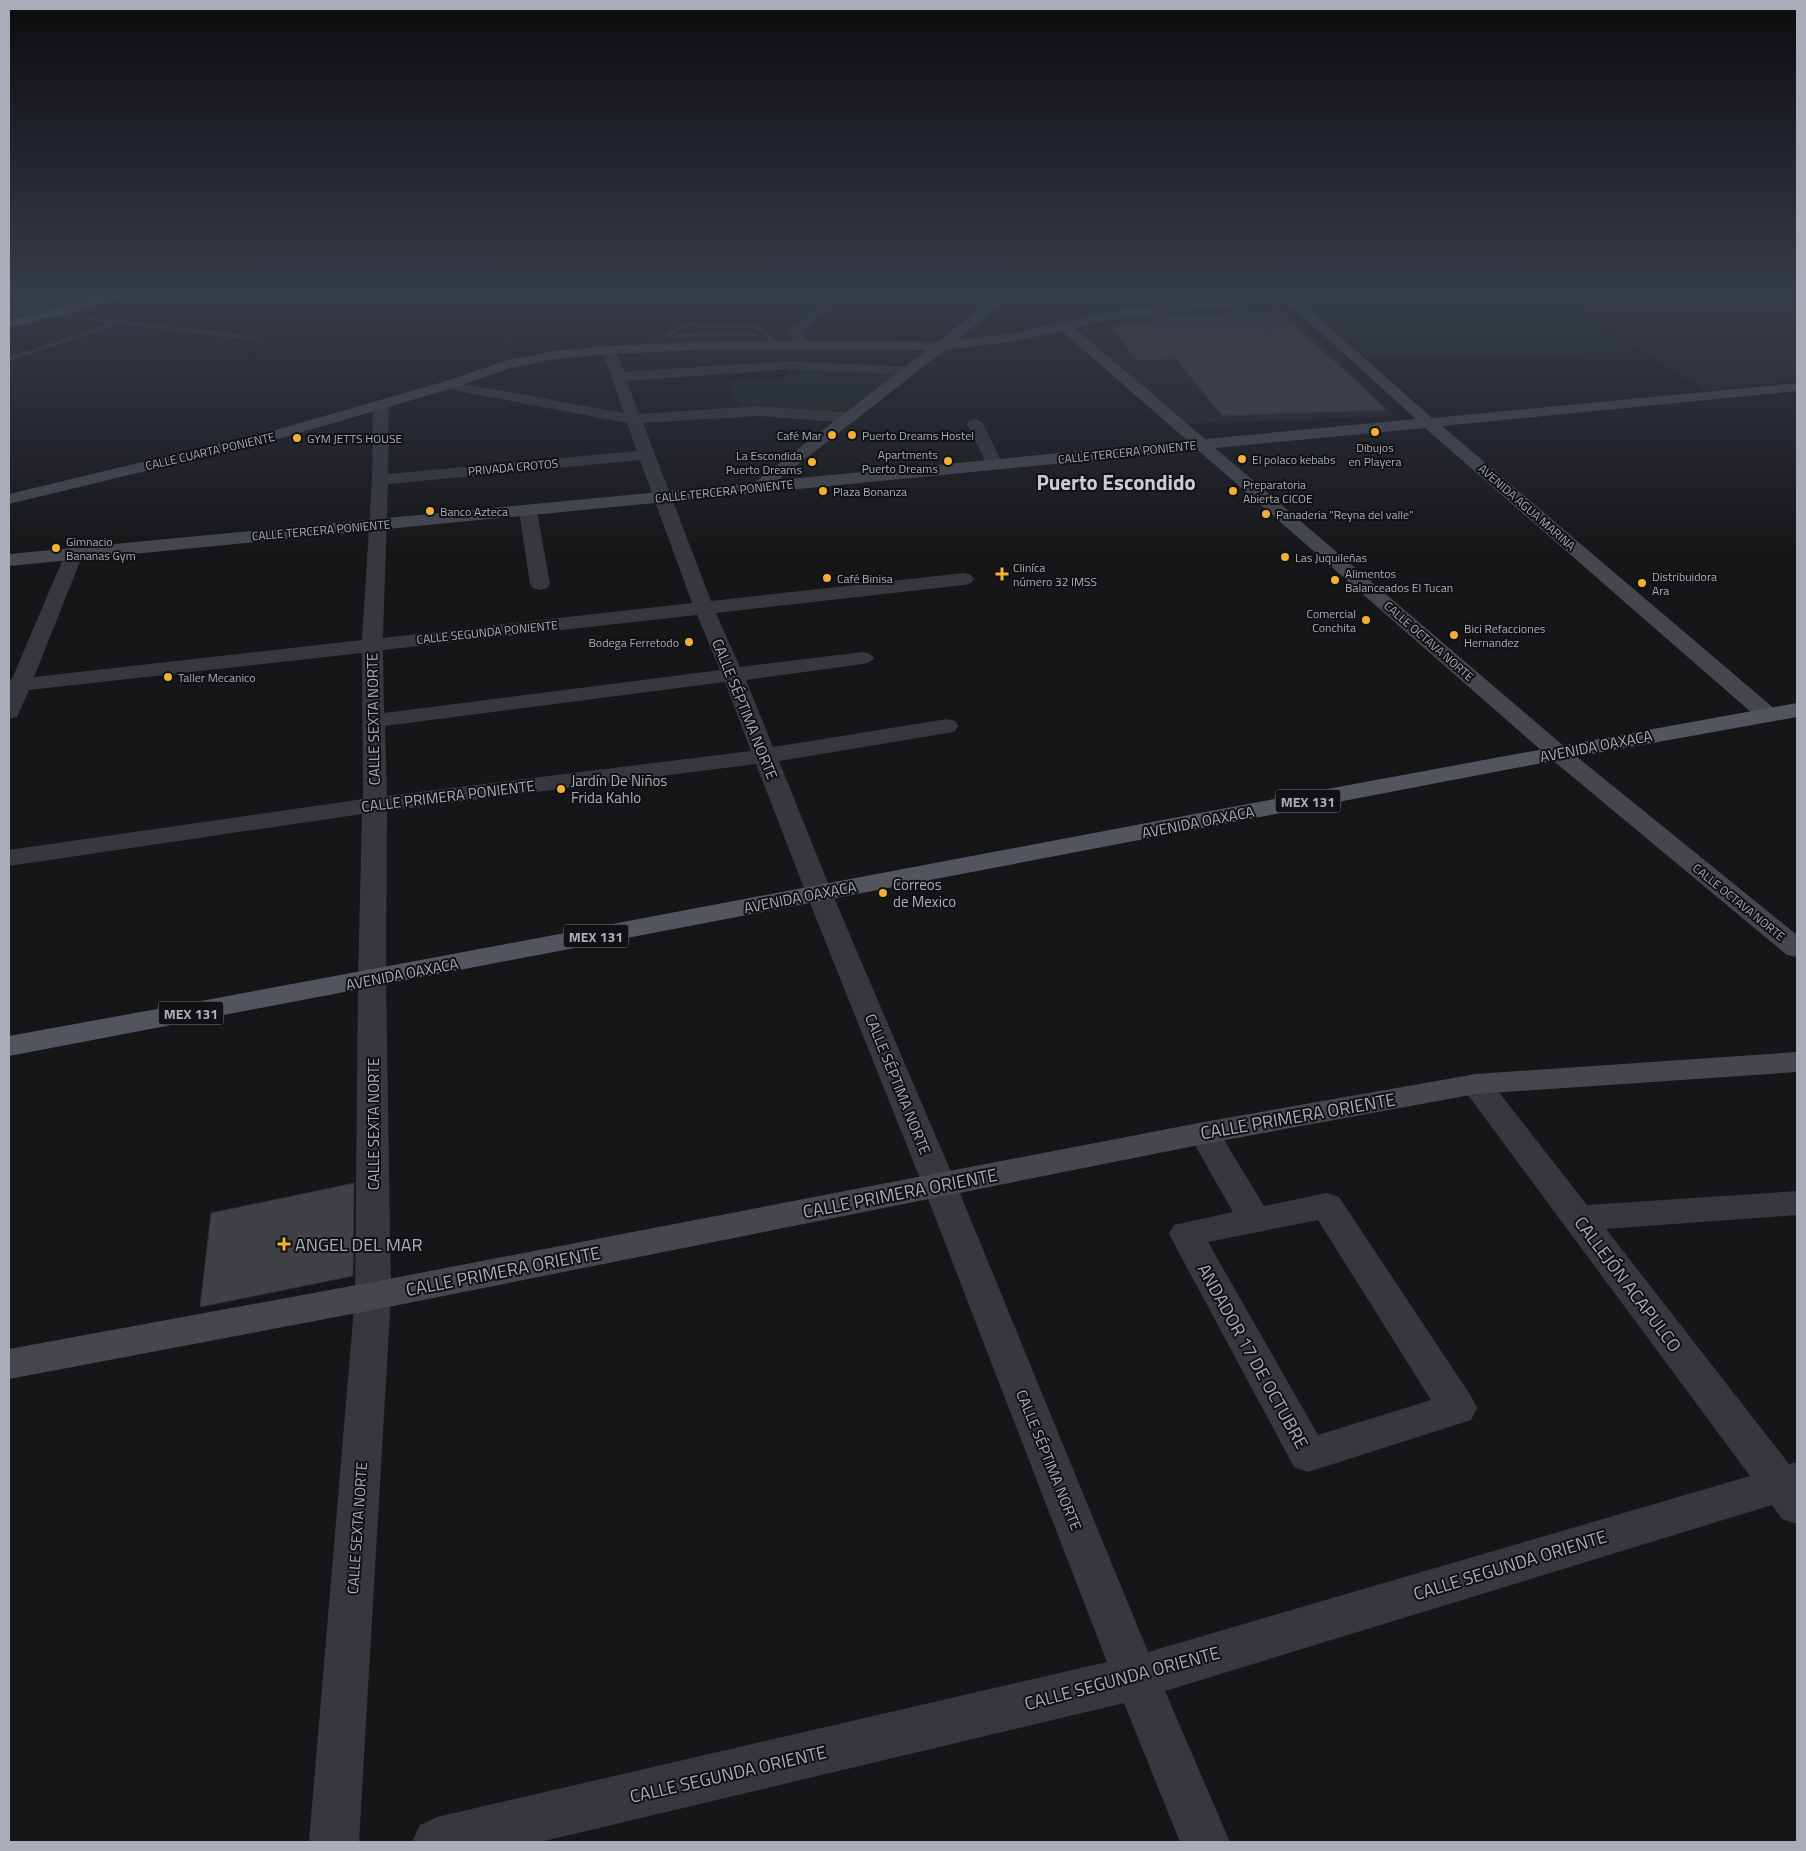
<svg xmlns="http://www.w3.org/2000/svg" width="1806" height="1851" font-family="'Titillium Web',sans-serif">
<rect width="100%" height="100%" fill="#161618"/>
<g fill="#222225">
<path d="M1556,296H1797V381L1704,390Z"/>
<path d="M1280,304L1395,416L1184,424L1080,330L1145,316Z"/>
</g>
<g fill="#1e261f">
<path d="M1377,296H1547L1636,352L1368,358L1306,302Z"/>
<path d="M784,366L902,373L847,416L738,406L728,382L790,377Z"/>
</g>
<g fill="#404145" stroke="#303034">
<path d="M1282,313L1387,410L1222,416L1176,359L1136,360L1110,325L1157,324L1151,316Z"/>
<path d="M354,1183L353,1276L200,1307L211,1213Z"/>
</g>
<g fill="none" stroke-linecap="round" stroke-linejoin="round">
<g fill="#37383d" fill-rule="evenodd">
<path d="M51,312L254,336L257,338L254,340L120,324L9,361V357L111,323L49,315L48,314Z"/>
<path d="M687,323L748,324L760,326L779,344L774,345L758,330L748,328L687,327L681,328L675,334L754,333L757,335L756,336L668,338L665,336L677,326Z"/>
</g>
<g fill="#37383d" fill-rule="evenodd">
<path d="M832,296H846L801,332L808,344L806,347H796L787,331L789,328Z"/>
<path d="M43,305L49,309L47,312L9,316V308Z"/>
<path d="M609,346L616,350L624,372L791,361L909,367L914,368L916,371L914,374L909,375L791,369L627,381L639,414L758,406L850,413L855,415L858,418L855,421L850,423L758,416L643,423L711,601L964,573L971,575L974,579L971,583L964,585L716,613L740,667L863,652L870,654L874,658L870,662L863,664L746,680L773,747L947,719L955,721L958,726L955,731L947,733L779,761L832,893L957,1186L1148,1652L1750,1476L1465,1091L1460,1084L1465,1077L1476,1074L1487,1077L1587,1205L1797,1191V1215L1606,1229L1789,1464L1797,1462V1524L1782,1519L1772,1505L1165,1691L1230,1842H1180L1124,1703L540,1842H412L420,1825L437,1817L1107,1662L923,1186L806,893L756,764L387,811L386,979L391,1296L359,1842H309L355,1296L358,979L362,814L9,866V850L363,799L362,653L29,690L17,717L9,719V680L12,679L65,554L67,550L74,548L81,550L83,554L34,677L362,640L372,480L373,404L376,401H386L389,404L388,474L637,451L627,423L448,389L443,388L441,385L443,382L448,381L624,413L602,350ZM640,460L692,603L383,638L388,484ZM697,615L720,670L384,713L383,650ZM725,682L751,751L387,796L385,726Z"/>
<path d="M975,419L980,421L983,424L1003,465L1001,468H989L987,465L967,424L970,421Z"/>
<path d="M528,506L534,507L537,511L550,584L547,588L540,590L533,588L530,584L519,511L522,507Z"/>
<path d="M1204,1122L1215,1125L1264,1206L1327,1193L1339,1197L1471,1396L1477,1408L1471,1420L1308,1472L1294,1467L1169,1234L1174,1225L1233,1212L1188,1133L1193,1125ZM1318,1220L1431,1400L1318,1435L1208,1242Z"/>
</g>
<g fill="#45474d" fill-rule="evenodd">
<path d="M997,296H1011L957,340L1015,333L1124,309L1259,296H1305L1299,300L1432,418L1797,383V391L1442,426L1776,710L1779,715L1776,720L1768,722L1760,720L1425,428L1215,448L1566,748L1797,935V957L1787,955L1550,758L1198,450L9,566V554L754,483L927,350L719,349L609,354L555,359L511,368L453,388L282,438L9,504V494L272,431L443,382L508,360L555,351L609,346L719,341L937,342ZM1286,301L1416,419L1205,439L1075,328L1124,317ZM1062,331L1188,441L778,480L945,350L1015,341Z"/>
<path d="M1797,1052V1072L1476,1094L1204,1144L373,1310L9,1379V1349L373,1282L1204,1122L1476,1074Z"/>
</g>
<path fill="#53555c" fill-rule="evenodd" d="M1797,703V717L1558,760L9,1056V1036C605,928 1200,810 1797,703Z"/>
<path fill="#63666e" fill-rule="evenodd" d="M103,296H124L122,299L9,328V320Z"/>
</g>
<linearGradient id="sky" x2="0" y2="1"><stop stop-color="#0c0c0d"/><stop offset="0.53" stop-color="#363c48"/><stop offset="1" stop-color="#363c48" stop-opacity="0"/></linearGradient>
<rect width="1806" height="555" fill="url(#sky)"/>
<g fill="#f2b134" stroke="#111113" stroke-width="2">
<circle cx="1375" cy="432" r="5"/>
<circle cx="832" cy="435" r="5"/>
<circle cx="852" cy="435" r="5"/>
<circle cx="297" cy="438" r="5"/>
<circle cx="1242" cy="459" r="5"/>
<circle cx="948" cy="461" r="5"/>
<circle cx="812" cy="462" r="5"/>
<circle cx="823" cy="491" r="5"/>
<circle cx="1233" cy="491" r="5"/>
<circle cx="430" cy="511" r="5"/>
<circle cx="1266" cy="514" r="5"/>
<circle cx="56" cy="548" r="5"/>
<circle cx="1285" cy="557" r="5"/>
<path d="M999.5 566.5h5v5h5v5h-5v5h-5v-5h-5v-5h5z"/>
<circle cx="827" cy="578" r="5"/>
<circle cx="1335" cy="580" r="5"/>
<circle cx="1642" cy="583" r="5"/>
<circle cx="1366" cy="620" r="5"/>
<circle cx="1454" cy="635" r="5"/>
<circle cx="689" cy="642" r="5"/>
<circle cx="168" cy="677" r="5"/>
<circle cx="561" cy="789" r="5"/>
<circle cx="883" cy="893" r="5"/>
<path d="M281.5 1236.5h5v5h5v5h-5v5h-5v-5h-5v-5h5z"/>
</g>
<g text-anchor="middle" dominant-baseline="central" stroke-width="4" stroke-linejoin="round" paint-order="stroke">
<g font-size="12" fill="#a8adb8" stroke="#111113" text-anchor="start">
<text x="822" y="435" text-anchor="end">Café Mar</text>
<text x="862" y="435">Puerto Dreams Hostel</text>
<text x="307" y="438">GYM JETTS HOUSE</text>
<text x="1375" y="447" text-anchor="middle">Dibujos<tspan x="1375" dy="14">en Playera</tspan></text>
<text x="938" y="454" text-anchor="end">Apartments<tspan x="938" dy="14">Puerto Dreams</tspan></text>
<text x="802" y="455" text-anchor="end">La Escondida<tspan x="802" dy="14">Puerto Dreams</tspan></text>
<text x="1252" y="459">El polaco kebabs</text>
<text x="1243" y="484">Preparatoria<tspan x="1243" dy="14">Abierta CICOE</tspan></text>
<text x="833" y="491">Plaza Bonanza</text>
<text x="440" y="511">Banco Azteca</text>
<text x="1276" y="514">Panaderia "Reyna del valle"</text>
<text x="66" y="541">Gimnacio<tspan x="66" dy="14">Bananas Gym</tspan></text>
<text x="1295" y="557">Las Juquileñas</text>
<text x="1013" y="567">Cliníca<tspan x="1013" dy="14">número 32 IMSS</tspan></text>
<text x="1345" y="573">Alimentos<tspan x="1345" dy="14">Balanceados El Tucan</tspan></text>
<text x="1652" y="576">Distribuidora<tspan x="1652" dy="14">Ara</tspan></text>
<text x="837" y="578">Café Binisa</text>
<text x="1356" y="613" text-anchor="end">Comercial<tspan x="1356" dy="14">Conchita</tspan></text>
<text x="1464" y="628">Bici Refacciones<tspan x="1464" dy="14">Hernandez</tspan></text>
<text x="679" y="642" text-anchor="end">Bodega Ferretodo</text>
<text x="178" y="677">Taller Mecanico</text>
</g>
<g font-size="12" fill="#a8adb8" stroke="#111113">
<text transform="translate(210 451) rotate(-13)">CALLE CUARTA PONIENTE</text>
<text transform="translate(1127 452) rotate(-6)">CALLE TERCERA PONIENTE</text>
<text transform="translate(513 467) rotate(-5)">PRIVADA CROTOS</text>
<text transform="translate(724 491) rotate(-6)">CALLE TERCERA PONIENTE</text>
<text transform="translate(1527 507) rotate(41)">AVENIDA AGUA MARINA</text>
<text transform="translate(321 530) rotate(-5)">CALLE TERCERA PONIENTE</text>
<text transform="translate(487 632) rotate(-6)">CALLE SEGUNDA PONIENTE</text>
<text transform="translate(1429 641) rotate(41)">CALLE OCTAVA NORTE</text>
<text transform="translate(1739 902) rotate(39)">CALLE OCTAVA NORTE</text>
</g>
<g fill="#111113" stroke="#7b7e86" stroke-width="1">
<rect x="1275.5" y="789.5" width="65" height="23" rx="4"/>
<rect x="563.5" y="924.5" width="65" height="23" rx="4"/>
<rect x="158.5" y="1001.5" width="65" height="23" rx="4"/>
</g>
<g font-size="14" font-weight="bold" fill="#a8adb8">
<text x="1308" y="801">MEX 131</text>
<text x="596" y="936">MEX 131</text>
<text x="191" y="1013">MEX 131</text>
</g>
<g font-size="15" fill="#a8adb8" stroke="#111113">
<text transform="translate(745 709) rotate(68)">CALLE SÉPTIMA NORTE</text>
<text transform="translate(373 719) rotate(-91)">CALLE SEXTA NORTE</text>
<text transform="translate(1596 746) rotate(-11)">AVENIDA OAXACA</text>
<text transform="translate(448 796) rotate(-7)">CALLE PRIMERA PONIENTE</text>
<text transform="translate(1198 822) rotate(-11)">AVENIDA OAXACA</text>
<text transform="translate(800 897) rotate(-11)">AVENIDA OAXACA</text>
<text transform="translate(402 974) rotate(-11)">AVENIDA OAXACA</text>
<text transform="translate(898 1084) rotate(68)">CALLE SÉPTIMA NORTE</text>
<text transform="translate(373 1124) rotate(-90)">CALLE SEXTA NORTE</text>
<text transform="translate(1049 1460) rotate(68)">CALLE SÉPTIMA NORTE</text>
<text transform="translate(357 1528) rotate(-86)">CALLE SEXTA NORTE</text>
</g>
<g font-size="15" fill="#a8adb8" stroke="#111113" text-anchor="start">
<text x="571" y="780">Jardín De Niños<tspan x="571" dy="17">Frida Kahlo</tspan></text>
<text x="893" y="884">Correos<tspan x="893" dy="17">de Mexico</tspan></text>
</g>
<g font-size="18" fill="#a8adb8" stroke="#111113">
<text transform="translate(1298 1116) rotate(-10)">CALLE PRIMERA ORIENTE</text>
<text transform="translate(900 1193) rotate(-11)">CALLE PRIMERA ORIENTE</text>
<text transform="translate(503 1271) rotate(-11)">CALLE PRIMERA ORIENTE</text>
<text transform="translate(1628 1284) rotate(53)">CALLEJÓN ACAPULCO</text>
<text transform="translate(1253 1356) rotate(61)">ANDADOR 17 DE OCTUBRE</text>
<text transform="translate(1510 1565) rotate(-17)">CALLE SEGUNDA ORIENTE</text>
<text transform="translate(1122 1678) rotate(-15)">CALLE SEGUNDA ORIENTE</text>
<text transform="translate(728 1774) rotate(-13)">CALLE SEGUNDA ORIENTE</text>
</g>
<g font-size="18" fill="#a8adb8" stroke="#111113" text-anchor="start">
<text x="295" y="1244">ANGEL DEL MAR</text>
</g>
<g font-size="21" font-weight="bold" fill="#c9ccd4" stroke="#111113">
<text x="1116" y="482">Puerto Escondido</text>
</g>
</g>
<rect width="1806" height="1851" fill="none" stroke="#a8adb8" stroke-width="20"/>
</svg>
